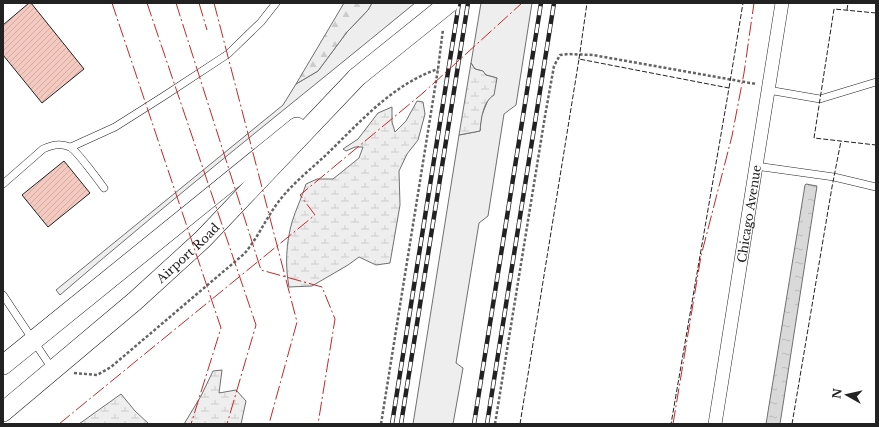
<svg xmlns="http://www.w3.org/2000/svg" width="879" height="427" font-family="'Libre Baskerville',serif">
<defs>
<pattern id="forest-firs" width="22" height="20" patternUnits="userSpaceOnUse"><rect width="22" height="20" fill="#eee"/><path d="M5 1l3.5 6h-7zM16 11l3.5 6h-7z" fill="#ccc"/></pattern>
<pattern id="wetland-marsh" width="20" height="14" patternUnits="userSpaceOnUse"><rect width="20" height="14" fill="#eee"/><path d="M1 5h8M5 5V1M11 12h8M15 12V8" fill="none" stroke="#ccc"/></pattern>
<pattern id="water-ripples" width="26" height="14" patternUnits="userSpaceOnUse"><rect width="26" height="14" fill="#d9d9d9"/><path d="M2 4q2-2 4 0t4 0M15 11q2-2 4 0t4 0" fill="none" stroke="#bababa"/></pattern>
<pattern id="building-hatch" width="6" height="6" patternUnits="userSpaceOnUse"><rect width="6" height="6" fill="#f3c9c0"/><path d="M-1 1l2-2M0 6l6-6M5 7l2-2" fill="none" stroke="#d0aca5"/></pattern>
</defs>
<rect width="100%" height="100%" fill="#fff"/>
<g fill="#eee" stroke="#6f6f6f">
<path d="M372,3H415C297,100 176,195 60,295L56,290L283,105L296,84L318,71L347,32L368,10Z"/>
<path d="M481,3H532L516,105L504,114L488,216L479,223L456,363L463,368L453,424H413L459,135L480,131L481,117L497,78L486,75L482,71L475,69L471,63Z"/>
</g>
<path fill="url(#forest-firs)" stroke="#6f6f6f" d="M344,3H372L368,10L347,32L318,71L296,84Z"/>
<g fill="url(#wetland-marsh)" stroke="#6f6f6f">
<path d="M471,63L475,69L483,71L486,75L497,78L494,95C483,101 481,119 480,131L459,135Z"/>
<path d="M417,101L423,102L425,114L418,140L407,154L399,171L400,205L390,263L376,265L359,257L348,265L312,286L289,287C285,266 286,243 292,222C296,209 302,197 306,184L317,179H333L359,158L363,147H355L346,151L343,149L358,139L378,113L392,107V122L395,132L406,121Z"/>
<path d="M222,370L219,393L236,390L246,401L241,424H184L201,396L213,371Z"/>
<path d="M121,394L135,411L149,424H79Z"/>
</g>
<path fill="url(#water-ripples)" stroke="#6f6f6f" d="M806,184L817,186L780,424H766L805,185Z"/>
<g fill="url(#building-hatch)" stroke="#222">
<path d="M29,3H31L84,69L42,103L3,55V25Z"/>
<path d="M64,161L90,193L48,227L22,195Z"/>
</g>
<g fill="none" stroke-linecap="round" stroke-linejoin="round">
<g stroke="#222" stroke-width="8">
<g id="service">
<path d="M768,90L820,99L876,82"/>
<path d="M71,147L115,127L164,96L228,54L261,22L276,3"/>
<path d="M756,166L834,177L876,187"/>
<path d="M3,184L43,149C51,145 61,143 70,147C76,150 99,181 104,188"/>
<path d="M3,295L53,370"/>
</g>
</g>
<g stroke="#222" stroke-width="14">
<g id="minor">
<path id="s1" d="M715,424L782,3"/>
</g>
</g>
<g stroke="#222" stroke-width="20">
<g id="secondary">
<path d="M3,365L297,127"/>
<path id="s2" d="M3,412L135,301L203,239L357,77"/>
</g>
</g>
<g stroke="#646464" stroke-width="2.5" stroke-dasharray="3 2" stroke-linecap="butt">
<path d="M74,373L97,375L111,367L244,254C258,238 266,218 279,201C293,183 311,169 327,154C360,122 393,84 438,69"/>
<path d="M381,424L438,69L443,29"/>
<path d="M495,424L545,116L554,66L560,55L568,54L593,55L756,84"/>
</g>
<use href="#service" stroke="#fff" stroke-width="7"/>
<use href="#minor" stroke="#fff" stroke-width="13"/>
<use href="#secondary" stroke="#fff" stroke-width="19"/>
<g stroke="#222" stroke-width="4.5">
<g id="rail">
<path d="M392,424L459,3"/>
<path d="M401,424L468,3"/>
<path d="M474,424L541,3"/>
<path d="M487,424L554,3"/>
</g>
</g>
<use href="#rail" stroke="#fff" stroke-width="3" stroke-dasharray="9" stroke-linecap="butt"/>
<g stroke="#222" stroke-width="20" stroke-linecap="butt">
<path id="secondary-bridge" d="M357,77L449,3"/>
</g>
<use href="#secondary-bridge" stroke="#fff" stroke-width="19"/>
<g stroke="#222" stroke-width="1" stroke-dasharray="5 2" stroke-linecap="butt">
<path d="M847,10L848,3"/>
<path d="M876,13L834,9L814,138L876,145"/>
<path d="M579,59L587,3"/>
<path d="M729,88L743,3"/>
<path d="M520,424L579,59L729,88L671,424"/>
<path d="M792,424L832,187L841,141"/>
</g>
<g stroke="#c62828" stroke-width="1" stroke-dasharray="14 3 2 3" stroke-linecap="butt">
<path d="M112,3L221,328L191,424"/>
<path d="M147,3L256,325L227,424"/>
<path d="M176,3L261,270L322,287L335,319L318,424"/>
<path d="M199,3L207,30"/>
<path d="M214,3L297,322L269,424"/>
<path d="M59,424L315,215L300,195L423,93L522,3"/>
<path d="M673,424L701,256L732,136L744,73L754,3"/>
</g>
</g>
<g text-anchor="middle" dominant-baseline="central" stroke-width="3" stroke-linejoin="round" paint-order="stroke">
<g font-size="12" fill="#222" stroke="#fff">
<text stroke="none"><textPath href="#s1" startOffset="213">Chicago Avenue</textPath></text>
<text stroke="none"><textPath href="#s2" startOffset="244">Airport Road</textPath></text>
</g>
</g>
<rect width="879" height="427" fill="none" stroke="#222222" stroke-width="8"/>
<g transform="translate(847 395) rotate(278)" stroke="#ffffff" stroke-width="3" paint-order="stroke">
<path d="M0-3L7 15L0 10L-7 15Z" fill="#222222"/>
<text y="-6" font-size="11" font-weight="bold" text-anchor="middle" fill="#222222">N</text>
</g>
</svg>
